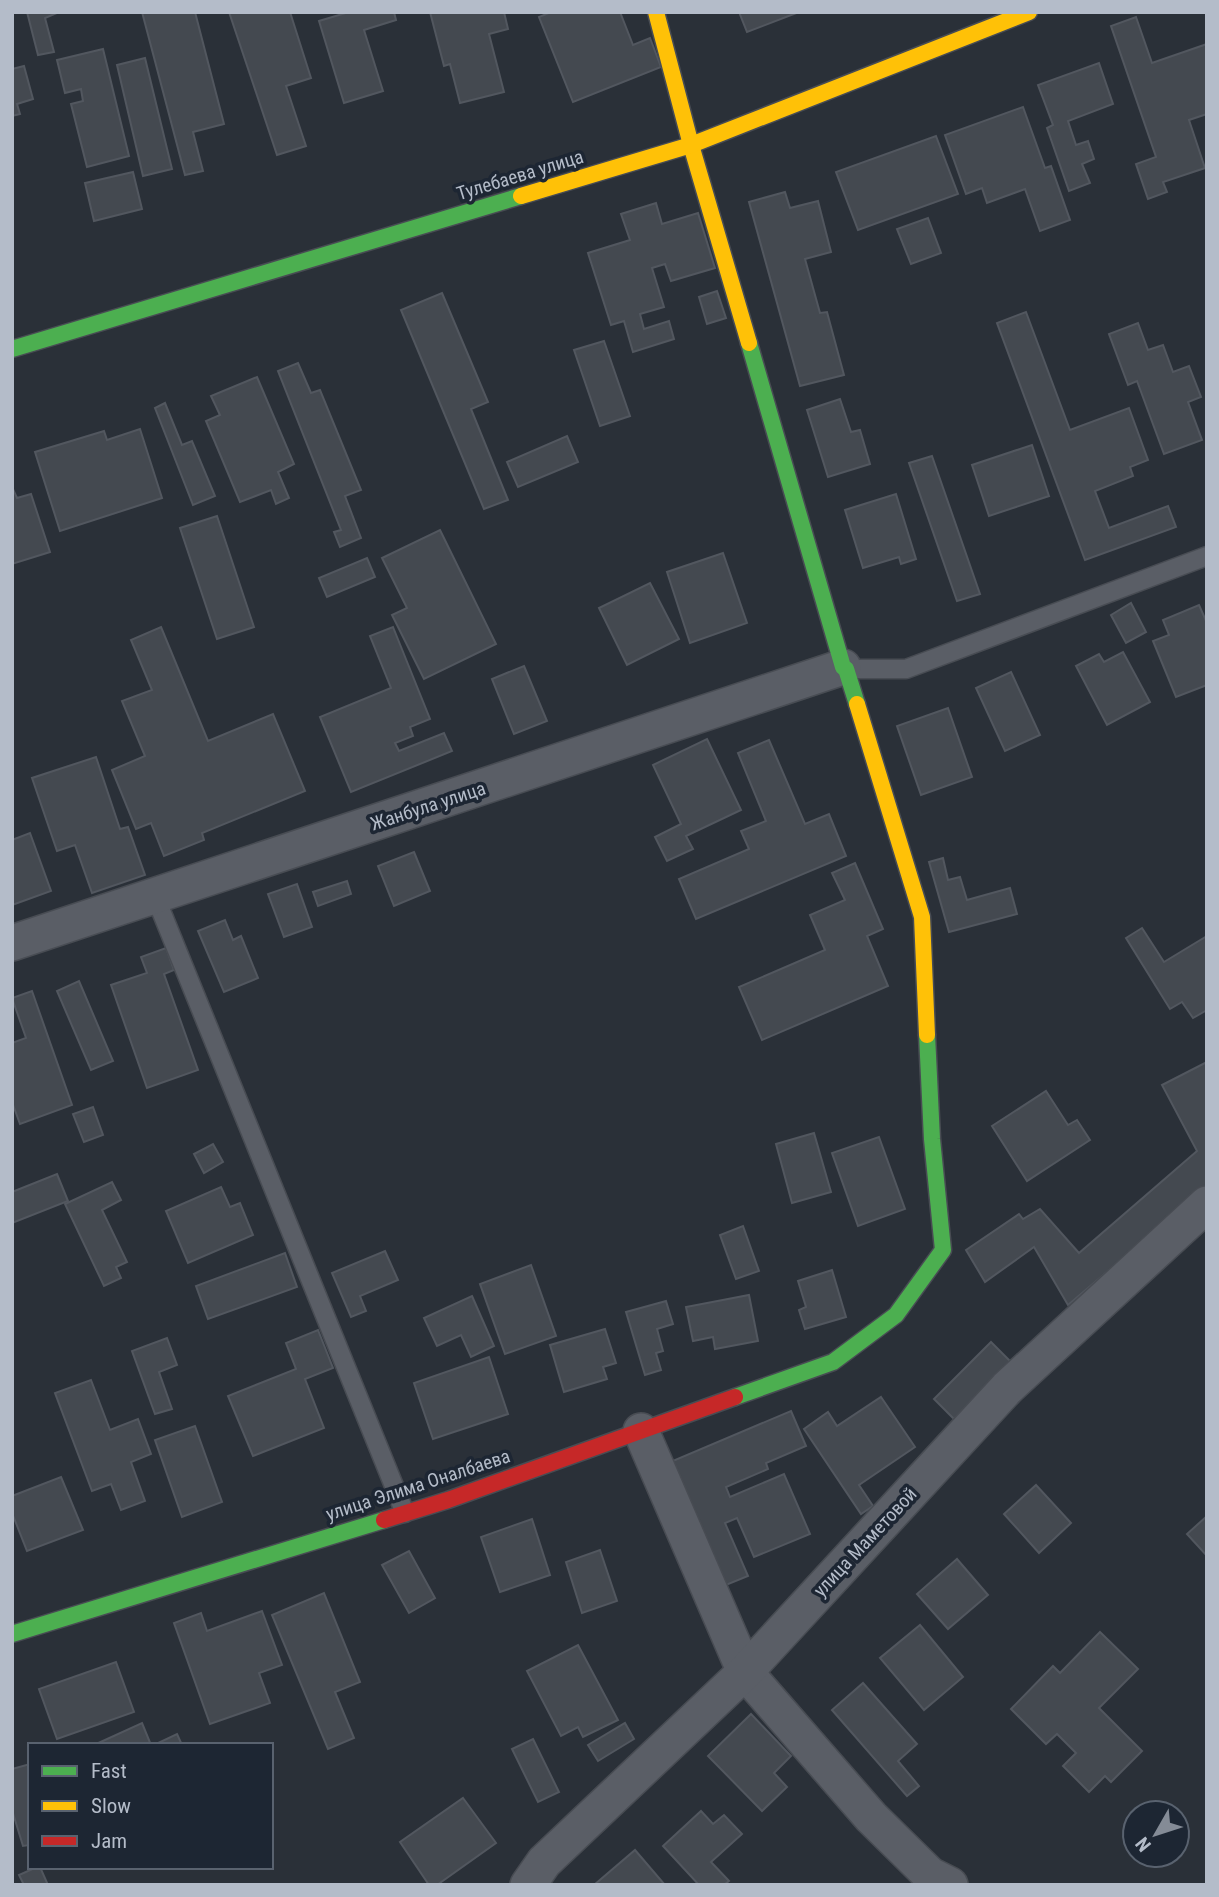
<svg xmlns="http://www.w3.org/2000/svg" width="1219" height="1897" font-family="'Roboto Condensed',sans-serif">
<rect width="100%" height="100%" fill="#2a3038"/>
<g fill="#444950" stroke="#52575f" stroke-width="2">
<path d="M27,12H59L45,18L54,52L38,55Z"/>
<path d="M142,12H195L224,124L193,132L203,171L185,175Z"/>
<path d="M229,12H290L311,78L286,86L306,146L277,155Z"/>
<path d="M349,12H394L396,20L364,30L383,91L344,103L319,21Z"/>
<path d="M430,12H504L508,29L489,34L504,92L460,103L450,64L444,66Z"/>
<path d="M551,12H620L633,45L650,38L661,67L573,102L539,17Z"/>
<path d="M739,12H799L747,32Z"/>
<path d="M1136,17L1152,63L1207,44V114L1189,120L1205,168L1163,182L1167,192L1148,199L1136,164L1156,157L1111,26Z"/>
<path d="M103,49L129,156L87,167L71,104L83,101L81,89L65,93L57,60Z"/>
<path d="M145,58L172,169L143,176L117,65Z"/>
<path d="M1099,63L1113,104L1068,121L1076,145L1088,141L1094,159L1082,164L1090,183L1069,191L1047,128L1053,125L1038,85Z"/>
<path d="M24,66L33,99L17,104L20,114L12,116V69Z"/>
<path d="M1023,107L1045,168L1051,166L1070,220L1040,231L1025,189L987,203L982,188L966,194L945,135Z"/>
<path d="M936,136L958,194L858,230L836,172Z"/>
<path d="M133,172L142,209L94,221L85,183Z"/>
<path d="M785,192L790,208L818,201L831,252L805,259L820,313L827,312L844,375L800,386L749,202Z"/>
<path d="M656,203L662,224L698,213L715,268L671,281L665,264L652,268L664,307L640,314L644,329L669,321L674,339L633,352L624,321L611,325L588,253L630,240L621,214Z"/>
<path d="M928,218L941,253L911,264L897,229Z"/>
<path d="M717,291L726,318L707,324L699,297Z"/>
<path d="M442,293L488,402L471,409L508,500L484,509L401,310Z"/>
<path d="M1026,312L1070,430L1129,408L1148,460L1130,467L1133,476L1095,491L1109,528L1168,506L1176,527L1085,560L997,323Z"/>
<path d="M1138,323L1148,350L1163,345L1173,372L1189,366L1201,397L1188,402L1202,440L1164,454L1137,381L1128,385L1109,334Z"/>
<path d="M604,341L630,416L600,426L574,350Z"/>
<path d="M298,363L311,393L320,390L361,490L345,496L361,538L340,547L334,532L341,530L278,371Z"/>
<path d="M257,377L294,464L278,472L289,498L276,504L271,490L240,502L206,421L220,415L211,396Z"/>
<path d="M840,399L851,432L860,430L870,464L828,477L807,410Z"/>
<path d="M165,403L182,445L192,441L215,496L193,505L155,408Z"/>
<path d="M140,429L162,498L60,531L35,452L104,431L107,440Z"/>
<path d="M567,436L578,462L518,487L507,462Z"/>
<path d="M1032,445L1049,496L989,516L972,465Z"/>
<path d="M932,456L980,594L957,601L909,463Z"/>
<path d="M12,487L17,498L31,494L50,552L12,564Z"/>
<path d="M896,494L916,559L901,564L899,557L863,568L845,510Z"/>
<path d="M217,516L254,627L217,639L180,528Z"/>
<path d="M440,530L496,644L424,679L392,615L407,608L382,558Z"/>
<path d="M723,553L747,623L690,643L667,572Z"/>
<path d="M367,558L375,577L327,597L319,578Z"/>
<path d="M650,583L679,639L627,665L599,608Z"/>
<path d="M1131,603L1146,632L1126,643L1111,615Z"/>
<path d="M1199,605L1207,623V685L1176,697L1153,641L1169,635L1163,620Z"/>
<path d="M161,627L208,741L273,714L305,791L202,833L204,840L164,856L151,823L136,829L112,770L145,756L122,701L152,690L131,640Z"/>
<path d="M393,627L430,719L410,727L413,736L395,743L399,751L444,733L452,751L351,792L320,717L391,688L370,636Z"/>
<path d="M1123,652L1150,702L1107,725L1076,666L1099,654L1104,662Z"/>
<path d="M524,666L547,721L514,734L492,679Z"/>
<path d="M1011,672L1040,735L1005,751L976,688Z"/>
<path d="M948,708L972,777L921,795L897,726Z"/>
<path d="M707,739L741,810L686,836L693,849L667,861L655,837L681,824L653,765Z"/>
<path d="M769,740L805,824L829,814L846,856L696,919L679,879L749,849L741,831L766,821L738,753Z"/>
<path d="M96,757L120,829L128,827L145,875L92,893L75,845L57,851L32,778Z"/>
<path d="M30,833L51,891L12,905V840Z"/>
<path d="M414,852L430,891L394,906L378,866Z"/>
<path d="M943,858L948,880L960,877L967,900L1010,888L1017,914L949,932L929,862Z"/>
<path d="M855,863L883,929L867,936L888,986L762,1040L739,987L825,950L810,915L845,900L832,873Z"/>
<path d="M347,881L351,894L318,906L313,892Z"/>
<path d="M297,884L312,927L284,937L268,894Z"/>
<path d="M225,920L233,940L241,936L258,978L224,992L198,931Z"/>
<path d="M1142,928L1164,962L1207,936V1010L1193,1018L1182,1002L1170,1009L1126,938Z"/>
<path d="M166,948L174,970L164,974L198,1070L147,1088L111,985L147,973L141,957Z"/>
<path d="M79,981L113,1061L91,1070L57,991Z"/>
<path d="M32,991L72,1105L20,1124L12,1102V1043L26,1038L12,998Z"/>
<path d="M1207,1062V1187L1068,1305L1034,1247L985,1282L966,1250L1019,1214L1023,1219L1040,1209L1079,1253L1197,1151L1162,1085Z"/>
<path d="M1046,1091L1068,1125L1077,1120L1090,1140L1027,1181L992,1126Z"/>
<path d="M93,1107L103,1135L84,1142L73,1114Z"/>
<path d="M814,1133L831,1192L792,1203L776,1144Z"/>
<path d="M879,1137L905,1209L858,1226L832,1153Z"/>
<path d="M213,1144L223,1162L204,1173L194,1154Z"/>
<path d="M57,1174L68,1201L12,1223V1192Z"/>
<path d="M112,1182L121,1200L102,1210L127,1262L116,1267L121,1278L104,1286L65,1204Z"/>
<path d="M221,1187L230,1207L240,1203L253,1235L188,1263L166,1211Z"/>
<path d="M743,1226L759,1271L736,1279L720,1235Z"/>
<path d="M385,1251L398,1280L360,1296L366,1311L351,1317L332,1273Z"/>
<path d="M285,1253L297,1287L208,1319L196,1286Z"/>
<path d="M531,1265L556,1336L505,1354L480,1284Z"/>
<path d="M832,1270L846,1317L805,1329L799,1310L806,1307L798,1281Z"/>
<path d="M749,1295L758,1341L715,1349L713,1337L693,1341L686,1307Z"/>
<path d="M472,1296L494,1346L471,1357L461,1335L437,1346L424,1318Z"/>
<path d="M666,1301L673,1324L657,1329L663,1351L656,1353L661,1370L645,1375L626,1312Z"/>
<path d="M605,1329L616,1363L603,1367L607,1379L564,1392L550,1345Z"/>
<path d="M318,1330L333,1368L305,1379L324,1428L253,1456L228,1396L296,1369L286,1343Z"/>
<path d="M167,1338L177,1365L159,1372L172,1409L155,1414L132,1351Z"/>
<path d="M991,1342L1015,1366L958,1423L934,1399Z"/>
<path d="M489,1357L508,1414L433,1439L414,1383Z"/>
<path d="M91,1380L110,1430L138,1419L151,1454L131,1462L145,1501L121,1510L111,1484L92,1491L55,1393Z"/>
<path d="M881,1397L915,1447L859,1485L873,1506L861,1514L804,1429L828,1412L837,1426Z"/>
<path d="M791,1411L806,1446L766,1463L768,1469L726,1487L730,1497L784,1474L810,1534L754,1557L737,1518L725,1523L748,1576L721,1587L668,1463Z"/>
<path d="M195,1426L222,1502L182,1517L155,1440Z"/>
<path d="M61,1477L83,1530L27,1551L12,1513V1496Z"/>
<path d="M1036,1485L1071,1523L1039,1553L1004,1514Z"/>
<path d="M1207,1516V1556L1187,1534Z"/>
<path d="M532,1519L550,1575L500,1592L481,1537Z"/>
<path d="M600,1550L617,1601L582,1613L566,1562Z"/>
<path d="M409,1551L435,1598L409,1613L382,1565Z"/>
<path d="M957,1559L988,1595L948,1629L917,1594Z"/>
<path d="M324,1593L360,1682L335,1692L354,1738L328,1749L272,1615Z"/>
<path d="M262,1611L282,1665L259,1673L270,1703L210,1724L174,1623L201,1613L207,1631Z"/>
<path d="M920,1625L963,1677L924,1710L880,1658Z"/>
<path d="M1100,1632L1138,1669L1099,1708L1142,1751L1111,1782L1105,1776L1089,1792L1063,1766L1076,1753L1057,1734L1046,1744L1011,1709L1053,1666L1060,1673Z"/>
<path d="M578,1645L618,1720L583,1737L578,1727L561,1736L527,1671Z"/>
<path d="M116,1662L134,1712L57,1739L39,1689Z"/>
<path d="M863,1683L917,1744L898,1761L919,1786L907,1796L832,1710Z"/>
<path d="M751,1714L791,1756L774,1773L787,1787L762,1811L708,1756Z"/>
<path d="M142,1723L151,1745H94Z"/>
<path d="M625,1723L634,1739L598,1761L588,1745Z"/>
<path d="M177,1734L182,1745H154Z"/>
<path d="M533,1739L559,1792L538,1802L512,1749Z"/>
<path d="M30,1764V1845L23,1846L12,1810V1769Z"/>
<path d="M463,1798L496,1843L437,1885H429L400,1842Z"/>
<path d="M701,1811L713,1824L724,1815L742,1834L711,1862L729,1881L724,1885H699L663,1846Z"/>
<path d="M635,1850L665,1885H594Z"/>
<path d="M37,1867H40L48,1885H24L19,1875Z"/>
</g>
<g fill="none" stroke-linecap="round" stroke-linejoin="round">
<g stroke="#484c53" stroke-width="21">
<g id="lane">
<path d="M846,669H906L1207,556"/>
<path d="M155,896L405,1513"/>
</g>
</g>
<g stroke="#484c53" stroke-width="38">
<g id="street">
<path d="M12,943L843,667"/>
<path d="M641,1431L745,1672L871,1817L930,1875L950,1885"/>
<path d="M528,1885L544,1862L745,1672L1007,1388L1207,1204"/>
</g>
</g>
<g stroke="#484c53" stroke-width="19">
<g id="fast">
<path d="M749,343L843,667L846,669L857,704"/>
<path d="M12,349L521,196"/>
<path d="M735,1397L833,1362L896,1315L943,1250L932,1139L927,1035"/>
<path d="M12,1634L384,1520"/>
</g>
</g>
<g stroke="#484c53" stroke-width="19">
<g id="slow">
<path d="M656,12L691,145L749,343"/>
<path d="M521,196L691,145L1029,12"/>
<path d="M857,704L922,917L927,1035"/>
</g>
</g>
<g stroke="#484c53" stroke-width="19">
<path id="jam" d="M384,1520L448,1500L735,1397"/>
</g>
<use href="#lane" stroke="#5a5e66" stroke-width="18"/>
<use href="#street" stroke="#5a5e66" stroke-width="35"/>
<use href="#fast" stroke="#4caf50" stroke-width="16"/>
<use href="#slow" stroke="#ffc107" stroke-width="16"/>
<use href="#jam" stroke="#c62828" stroke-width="16"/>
</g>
<g text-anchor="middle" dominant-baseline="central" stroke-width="7" stroke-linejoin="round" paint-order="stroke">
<g font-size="19" fill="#b4bcc9" stroke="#1d2633">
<text transform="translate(520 175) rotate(-17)">Тулебаева улица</text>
<text transform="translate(428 806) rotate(-18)">Жанбула улица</text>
<text transform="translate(418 1485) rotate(-18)">улица Элима Оналбаева</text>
<text transform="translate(865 1542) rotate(-47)">улица Маметовой</text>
</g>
</g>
<rect width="1219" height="1897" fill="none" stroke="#b4bcc9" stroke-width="28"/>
<rect x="28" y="1743" width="245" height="126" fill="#1d2633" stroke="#59626f" stroke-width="2"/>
<rect x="42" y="1766" width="35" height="10" fill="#4caf50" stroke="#59626f" stroke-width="2"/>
<text x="91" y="1778" font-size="21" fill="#b4bcc9">Fast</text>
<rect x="42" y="1801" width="35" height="10" fill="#ffc107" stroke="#59626f" stroke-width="2"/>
<text x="91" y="1813" font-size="21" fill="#b4bcc9">Slow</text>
<rect x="42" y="1836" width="35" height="10" fill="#c62828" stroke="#59626f" stroke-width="2"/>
<text x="91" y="1848" font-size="21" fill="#b4bcc9">Jam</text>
<g transform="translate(1156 1834) rotate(231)"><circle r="33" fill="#1d2633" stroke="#59626f" stroke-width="2"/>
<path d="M0-5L12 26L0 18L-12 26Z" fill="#848b96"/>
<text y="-10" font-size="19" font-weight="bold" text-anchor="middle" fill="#b4bcc9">N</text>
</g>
</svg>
